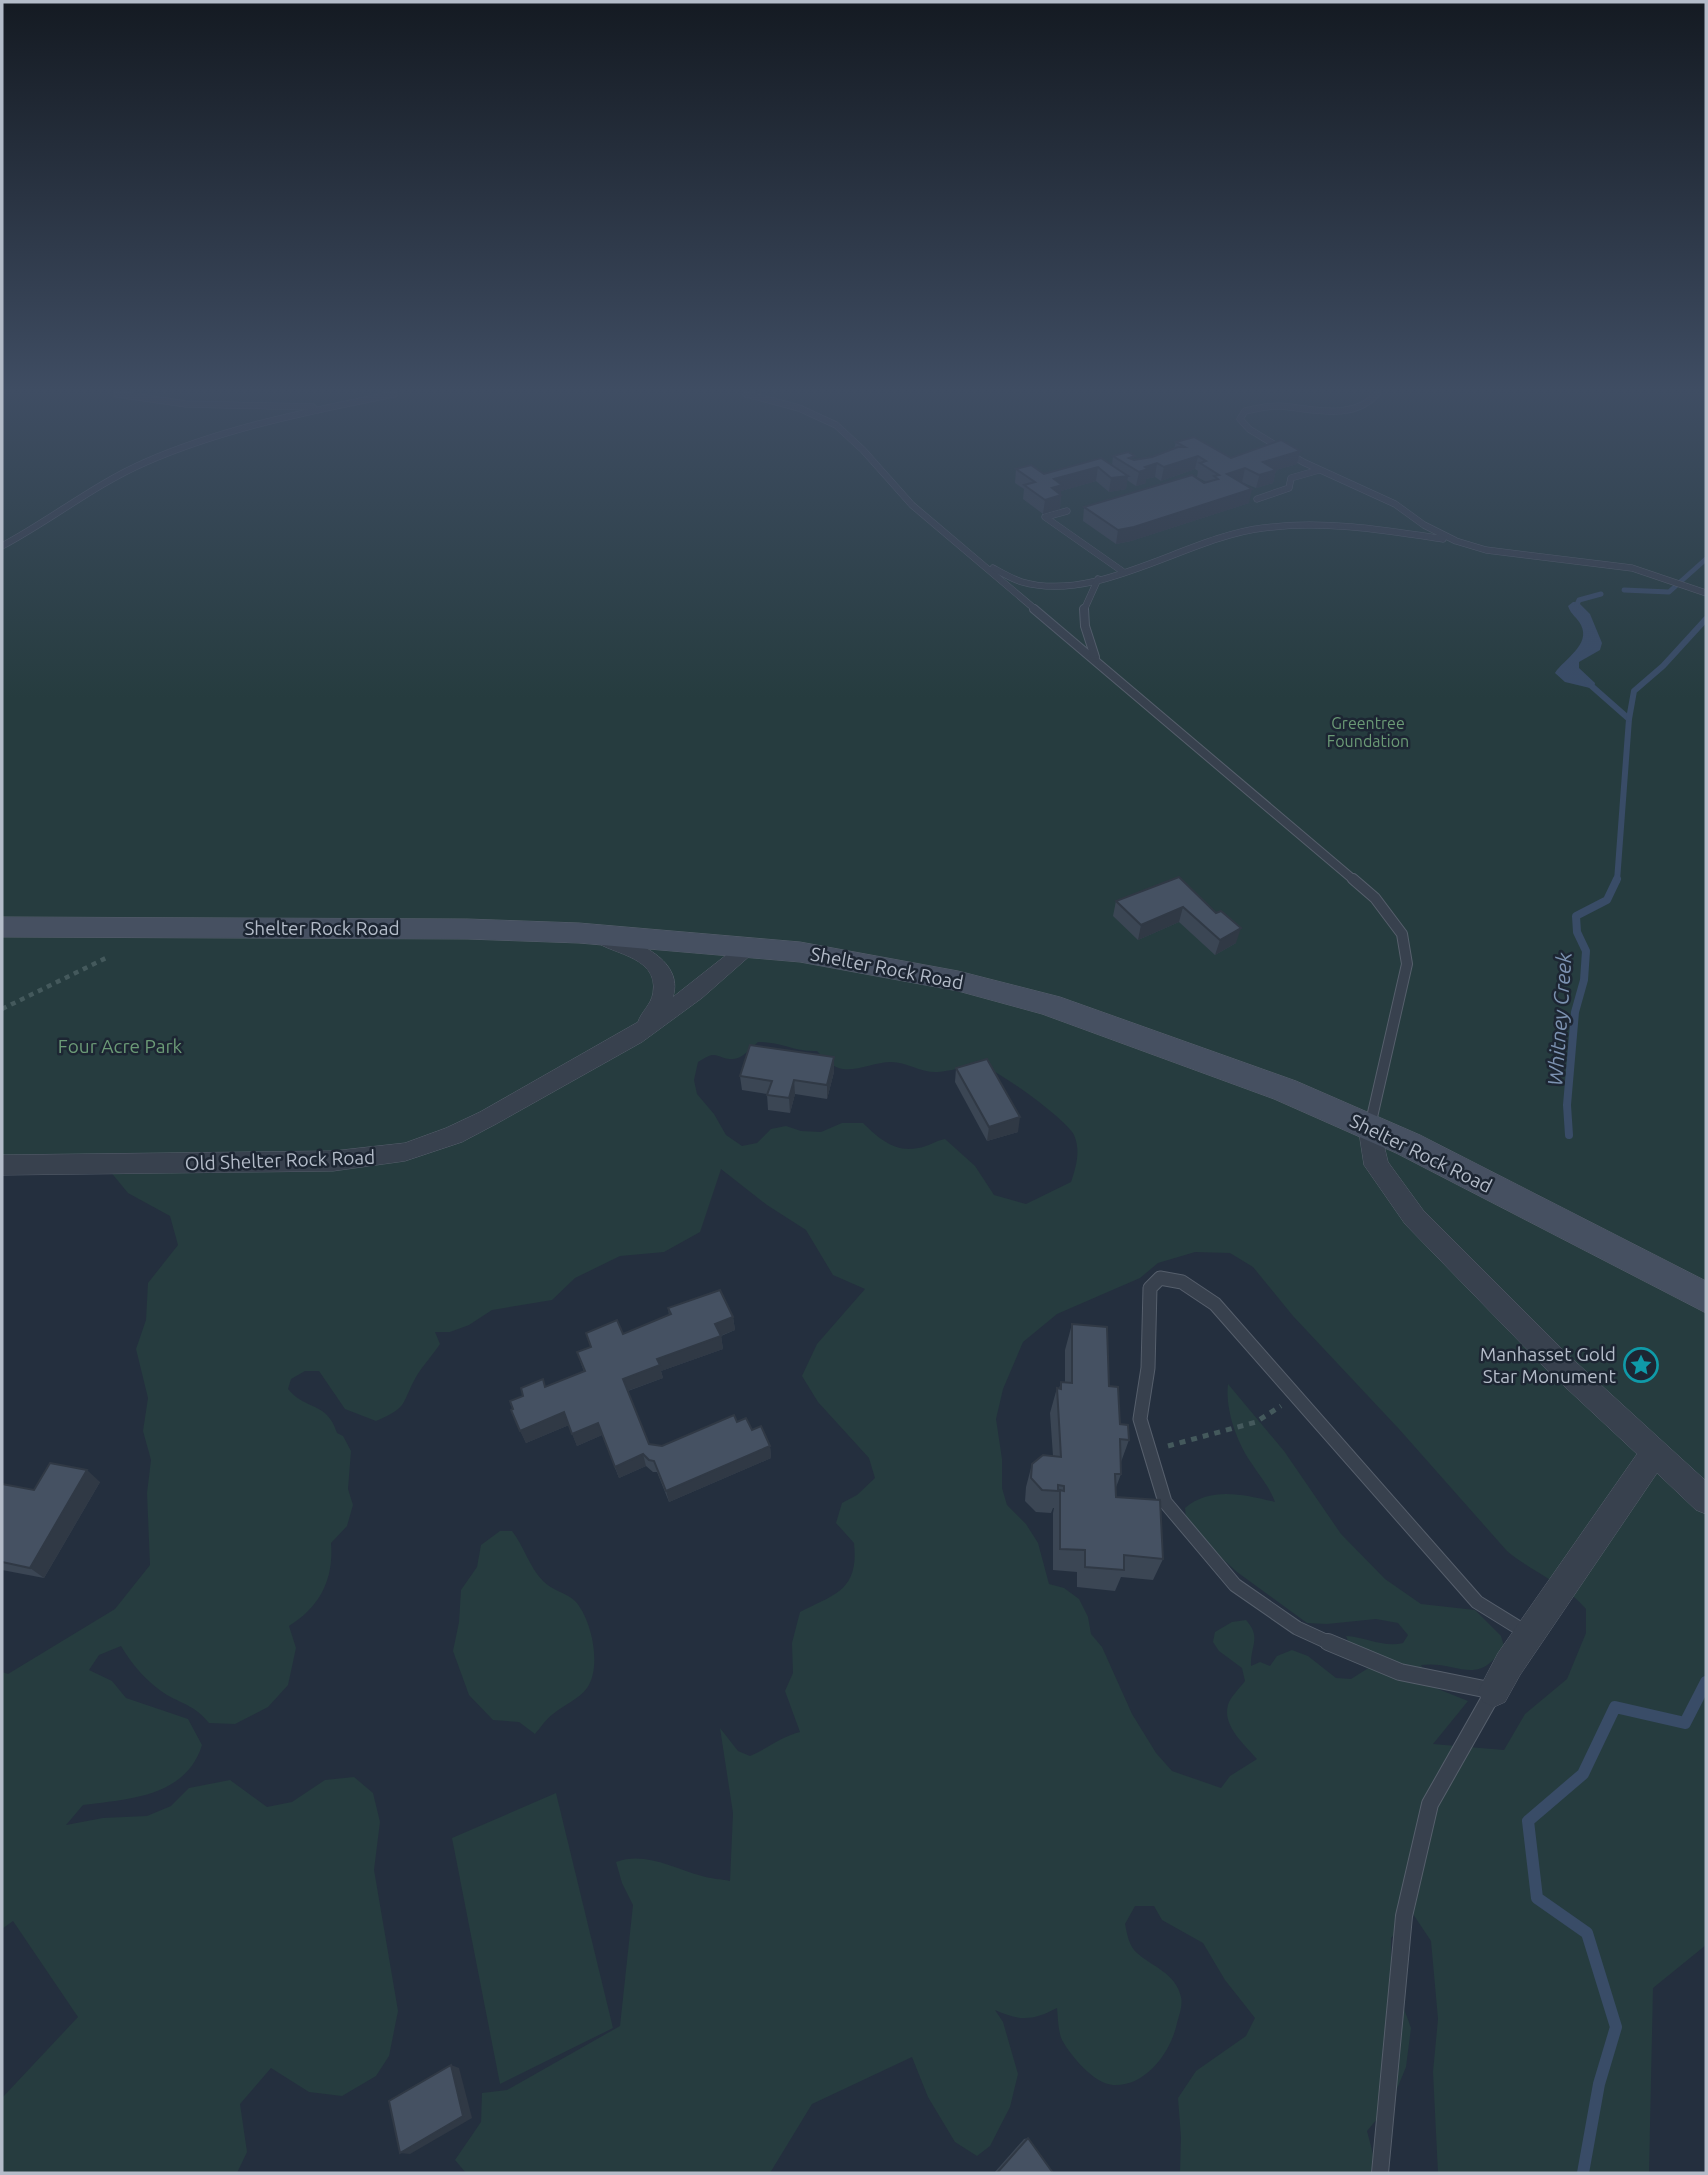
<svg xmlns="http://www.w3.org/2000/svg" width="1708" height="2175" font-family="Ubuntu,sans-serif">
<rect width="100%" height="100%" fill="#242f3e"/>
<g fill="#263c3f" fill-rule="evenodd">
<path d="M2,394H1706V1945L1653,1988L1649,2173H1438L1433,2072L1438,2019L1431,1941L1413,1914L1391,1938V1973L1411,2028L1406,2067L1392,2101L1367,2131L1378,2173H1180L1181,2137L1178,2098L1196,2071L1246,2036L1255,2018L1225,1980L1203,1943L1162,1920L1154,1906H1135L1125,1924C1127,1934 1129,1946 1137,1953C1151,1966 1176,1973 1181,1997C1183,2005 1179,2016 1177,2023C1171,2052 1146,2087 1113,2085C1093,2083 1071,2056 1062,2040C1058,2031 1058,2018 1057,2008C1032,2021 1020,2021 995,2010L1003,2022L1018,2074L1010,2107L990,2146L977,2156L955,2142L928,2097L912,2057L812,2104L770,2173H466L455,2160L481,2122L482,2093L507,2090L620,2026L633,1905L622,1883L616,1862C645,1851 675,1869 702,1876C711,1879 721,1879 730,1881L733,1813L720,1728L738,1751L750,1756C768,1748 781,1737 800,1732L785,1691L793,1673L792,1643L800,1612C836,1594 859,1590 854,1543L836,1523L842,1503L857,1495L875,1478L869,1458L818,1402L802,1376L817,1344L865,1289L833,1275L806,1230L767,1205L721,1169L700,1232L664,1252L620,1256L575,1278L552,1300L492,1310L469,1325L450,1332H435L440,1344C433,1355 423,1365 416,1377C401,1404 409,1407 376,1421L345,1409L319,1371H305L291,1379L288,1389C306,1411 327,1401 337,1433L343,1436L351,1451L348,1489L353,1505L347,1526L331,1543C334,1579 320,1607 289,1626L296,1648L288,1685L268,1707L235,1724L209,1723C195,1706 185,1705 167,1695C148,1683 132,1665 121,1646L99,1655L89,1670L112,1681L126,1698L188,1719L202,1745C186,1797 129,1799 83,1805L66,1825L103,1818L147,1816L171,1806L189,1788L230,1780L267,1807L292,1802L325,1780L354,1777L373,1793L380,1822L374,1870L398,2011L389,2056L376,2076L342,2096L309,2092L271,2068L240,2104L247,2152L237,2173H2V2098L78,2017L13,1921L2,1929V1672L8,1674L115,1609L150,1565L147,1493L151,1460L143,1431L148,1398L136,1349L146,1320L148,1283L178,1245L170,1216L128,1193L105,1165H2ZM758,1042C782,1042 794,1052 817,1051C824,1058 833,1068 843,1069C858,1071 875,1062 891,1062C907,1062 921,1073 938,1072C953,1071 970,1064 986,1068C1001,1072 1068,1121 1074,1135C1081,1151 1076,1167 1071,1182L1026,1204L994,1195L975,1166L945,1139C935,1141 927,1147 918,1148C895,1153 878,1138 863,1123H842L821,1132L801,1131L786,1126L771,1129L757,1143L742,1146L726,1135L714,1114L697,1094L694,1080L698,1062C719,1048 715,1059 733,1059C742,1059 751,1048 758,1042ZM1195,1252L1230,1253L1253,1267L1293,1316L1399,1429L1507,1551C1532,1572 1565,1584 1586,1609V1633L1567,1679L1525,1714L1504,1750L1433,1744L1468,1701L1433,1687L1421,1665C1458,1660 1477,1689 1504,1646L1501,1636L1475,1610L1421,1604L1385,1579L1341,1534L1284,1451L1228,1384C1225,1410 1237,1443 1252,1464C1261,1478 1269,1486 1275,1502C1245,1495 1211,1486 1185,1508L1186,1520L1204,1542L1237,1572L1307,1623L1327,1624L1376,1619L1398,1623L1408,1635L1403,1643C1384,1648 1366,1637 1346,1636L1350,1645L1370,1667L1351,1679L1336,1678L1308,1656L1292,1650L1277,1656L1270,1666L1260,1662L1251,1666C1250,1645 1262,1638 1246,1620L1232,1622L1215,1632L1213,1642L1219,1651L1242,1668L1245,1681C1240,1688 1230,1697 1228,1705C1222,1726 1245,1745 1257,1759L1230,1776L1221,1788L1172,1771L1156,1753L1132,1714L1102,1647L1091,1634L1088,1617L1079,1599L1064,1588L1049,1584L1038,1543L1026,1524L1007,1505L1002,1488V1459L996,1419L1003,1389L1023,1342L1057,1314L1140,1278L1158,1263Z"/>
<path d="M500,1531H512C524,1546 529,1567 543,1581C551,1590 567,1593 575,1601C592,1619 602,1667 587,1688C578,1700 565,1704 553,1714C546,1719 541,1727 535,1734L519,1722L493,1720L469,1695L453,1651L459,1622L461,1590L477,1567L481,1545Z"/>
<path d="M556,1793L613,2028L500,2084L452,1838Z"/>
</g>
<path fill="#394c67" d="M1573,602H1578L1590,614L1602,643L1600,650L1579,662V668L1595,683L1594,689L1565,682L1555,673C1564,659 1591,645 1581,625C1577,617 1571,615 1568,606Z"/>
<g fill="none" stroke-linecap="round" stroke-linejoin="round">
<g stroke="#394c67" stroke-width="5">
<path d="M1624,590L1669,592L1706,559"/>
<path d="M1575,609L1579,600L1601,594"/>
</g>
<g stroke="#394c67" stroke-width="6">
<path d="M1587,682L1629,719L1617,881"/>
<path d="M1629,719L1634,691L1663,666L1706,619"/>
</g>
<path stroke="#394c67" stroke-width="8" d="M1569,1135L1567,1105L1575,1012L1584,980L1586,951L1577,932L1576,916L1607,900L1617,879"/>
<path stroke="#394c67" stroke-width="12" d="M1583,2173L1599,2084L1616,2027L1587,1933L1537,1898L1528,1821L1583,1774L1615,1707L1685,1723L1706,1682"/>
<g stroke="#565f6c" stroke-width="7">
<g id="lane-far4">
<path d="M117,394L186,404L313,407"/>
<path d="M746,394L799,408L836,425L863,450L912,505L1036,610"/>
<path d="M1377,394C1351,422 1312,408 1278,406C1266,406 1256,409 1245,411L1240,419L1249,429L1303,462L1395,504L1424,525L1456,541L1486,550L1632,568L1706,593"/>
<path d="M1257,499L1289,488L1291,478L1319,470"/>
<path d="M1067,511L1045,517L1122,571"/>
<path d="M2,546C51,520 95,484 146,462C224,428 310,411 394,394"/>
<path d="M993,568C1002,573 1012,579 1022,582C1098,604 1187,537 1263,528C1323,520 1384,530 1443,539"/>
<path d="M1084,610L1098,579"/>
</g>
</g>
<g stroke="#565f6c" stroke-width="10">
<g id="lane-far3">
<path d="M1034,609L1355,881"/>
<path d="M1084,609L1085,626L1095,657"/>
</g>
</g>
<g stroke="#565f6c" stroke-width="12">
<path id="lane-far2" d="M1353,879L1375,898L1402,934L1407,964L1370,1126"/>
</g>
<g stroke="#565f6c" stroke-width="15">
<path id="lane-far1" d="M1332,1644L1297,1628L1235,1585L1165,1502L1140,1419L1148,1368L1150,1288L1160,1278L1182,1282L1215,1304L1477,1602L1527,1633"/>
</g>
<g stroke="#565f6c" stroke-width="18">
<path id="lane" d="M1328,1642L1400,1672L1494,1691L1430,1804L1404,1916L1380,2173"/>
</g>
<g stroke="#565f6c" stroke-width="1">
<g id="street">
<path d="M603,931C631,939 685,958 673,997L744,941L751,939L758,941L761,946L702,998L642,1042L496,1124L462,1142L405,1161L333,1171L2,1175V1155L333,1151L405,1143L446,1128L480,1112L638,1022C641,1012 651,1005 653,993C660,953 602,954 593,938L596,933Z"/>
<path d="M1370,1117L1378,1120L1388,1162L1423,1210L1566,1353L1706,1481V1514L1696,1510L1657,1473L1520,1675L1505,1702L1494,1707L1483,1702L1478,1691L1498,1653L1637,1454L1548,1371L1405,1224L1364,1165L1358,1126L1362,1120Z"/>
</g>
</g>
<g stroke="#565f6c" stroke-width="1">
<path id="secondary" d="M2,917L467,919L579,923L800,942L958,971L1060,997L1296,1081L1420,1135L1706,1281V1313L1396,1153L1274,1099L1042,1014L958,991L800,962L579,943L467,939L2,937Z"/>
</g>
<path stroke="#44595c" stroke-width="4.5" stroke-dasharray="5 5" stroke-linecap="butt" d="M2,1009L106,958"/>
<path stroke="#44595c" stroke-width="5" stroke-dasharray="6 6" stroke-linecap="butt" d="M1168,1446L1256,1422L1281,1406"/>
<use href="#lane-far4" stroke="#38414e" stroke-width="6"/>
<use href="#lane-far3" stroke="#38414e" stroke-width="8"/>
<use href="#lane-far2" stroke="#38414e" stroke-width="10"/>
<use href="#lane-far1" stroke="#38414e" stroke-width="13"/>
<use href="#lane" stroke="#38414e" stroke-width="16"/>
<use href="#street" fill="#38414e" fill-rule="evenodd"/>
<use href="#secondary" fill="#465061" fill-rule="evenodd"/>
</g>
<g fill="#3b4654">
<path d="M1176,442L1231,458L1300,451L1297,464L1276,470L1273,483L1256,488L1241,482L1249,503L1131,541L1116,544L1083,521L1084,507L1206,482L1197,477L1198,471L1195,469L1161,481L1155,477L1146,479V483L1136,486L1127,480L1126,489L1109,492L1096,481L1061,491L1060,509L1043,514L1023,499L1024,489L1015,483L1016,469L1044,474L1112,465L1113,456L1134,460L1152,457L1174,449Z"/>
<path d="M1179,877L1236,943L1215,955L1179,922L1138,940L1113,916L1116,901Z"/>
<path d="M956,1068L1018,1132L987,1141L955,1082Z"/>
<path d="M834,1072L827,1099L795,1094L790,1113L768,1110L767,1094L742,1090L740,1076Z"/>
<path d="M668,1308L733,1317L735,1330L721,1336L723,1349L661,1371L663,1378L628,1391L649,1444L662,1446L737,1422L752,1430L770,1446L771,1458L669,1502L657,1472H653L646,1466L619,1478L602,1435L577,1446L569,1425L526,1443L511,1410L546,1387L584,1372L577,1352L591,1347L586,1333L623,1334L669,1315Z"/>
<path d="M1072,1324L1109,1386L1120,1424L1129,1440L1121,1462V1474L1115,1490L1116,1497L1163,1559L1153,1580L1121,1577L1115,1591L1077,1587V1572L1053,1570V1513L1054,1508H1053L1051,1513L1036,1512L1025,1501L1026,1487L1032,1464L1053,1456L1050,1413L1057,1388L1059,1389L1061,1382H1065V1350Z"/>
<path d="M100,1482L44,1578L2,1570V1484L34,1490Z"/>
<path d="M1028,2138L1053,2173H994L1024,2139Z"/>
</g>
<g fill="#303945">
<path d="M1300,451L1297,464L1276,470L1273,483L1256,488L1263,462Z"/>
<path d="M1198,456L1195,469L1161,481L1164,467Z"/>
<path d="M1157,463L1155,477L1146,479V483L1136,486L1139,472L1145,467Z"/>
<path d="M1098,467L1096,481L1061,491L1060,509L1043,514L1045,500L1054,479Z"/>
<path d="M1245,468L1242,482L1224,487L1227,474Z"/>
<path d="M1128,476L1126,489L1109,492L1111,478Z"/>
<path d="M1252,489L1249,503L1131,541L1116,544L1118,530Z"/>
<path d="M1183,907L1179,922L1138,940L1141,925Z"/>
<path d="M1241,928L1236,943L1215,955L1220,940Z"/>
<path d="M834,1057V1072L827,1099V1085Z"/>
<path d="M794,1080L795,1094L790,1113L789,1098Z"/>
<path d="M1020,1117L1018,1132L987,1141L989,1127Z"/>
<path d="M733,1317L735,1330L717,1337L715,1324Z"/>
<path d="M721,1336L723,1349L661,1371L663,1378L627,1391L623,1379L657,1359Z"/>
<path d="M564,1412L569,1425L526,1443L520,1431Z"/>
<path d="M598,1423L602,1435L577,1446L572,1434Z"/>
<path d="M770,1446L771,1458L669,1502L666,1491Z"/>
<path d="M643,1454L646,1466L619,1478L615,1467Z"/>
<path d="M87,1470L100,1482L44,1578L30,1568Z"/>
<path d="M451,2065L459,2068L472,2118L410,2154L400,2153Z"/>
</g>
<g fill="#455162" stroke="#303945" stroke-width="2">
<path d="M1194,437L1231,458L1281,440L1300,451L1263,462L1276,470L1259,475L1245,468L1227,474L1252,489L1134,527L1118,530L1084,507L1192,475L1204,483L1218,479L1214,476L1219,475L1200,463L1206,461L1198,456L1164,467L1157,463L1145,467L1148,469L1139,472L1113,456L1128,452L1135,456L1129,458L1134,460L1152,457L1178,447H1185L1176,442Z"/>
<path d="M1101,458L1128,476L1111,478L1098,467L1054,479L1062,485L1052,488L1061,495L1045,500L1024,485L1035,482L1016,469L1031,465L1044,474Z"/>
<path d="M1179,877L1216,913L1221,911L1241,928L1220,940L1183,907L1141,925L1116,901Z"/>
<path d="M750,1045L834,1057L827,1085L794,1080L789,1098L767,1095L772,1081L740,1076Z"/>
<path d="M987,1059L1020,1117L989,1127L956,1068Z"/>
<path d="M720,1290L733,1317L715,1324L721,1336L657,1359L660,1365L623,1379L649,1444L662,1446L734,1415L737,1422L746,1418L752,1430L761,1426L770,1446L666,1491L654,1461L649,1460L643,1454L615,1467L598,1423L572,1434L564,1412L520,1431L511,1410L513,1409L510,1401L523,1396L521,1388L543,1379L545,1387L585,1371L577,1352L591,1347L586,1333L617,1320L623,1334L671,1314L668,1308Z"/>
<path d="M1072,1324L1107,1327L1109,1386L1118,1387L1120,1424L1128,1425L1129,1440L1120,1439L1121,1474H1115L1116,1497L1160,1500L1163,1559L1124,1555V1570L1085,1567V1550L1060,1549V1490L1064,1491V1486L1058,1485V1491L1042,1490L1031,1478L1032,1464L1043,1455L1061,1457L1057,1388L1061,1389V1382L1072,1383Z"/>
<path d="M50,1463L87,1470L30,1568L2,1562V1484L34,1490Z"/>
<path d="M451,2065L463,2116L400,2153L389,2101Z"/>
<path d="M1028,2138L1053,2173H997Z"/>
</g>
<linearGradient id="sky" x2="0" y2="1"><stop stop-color="#141a22"/><stop offset="0.56" stop-color="#3f4d63"/><stop offset="1" stop-color="#3f4d63" stop-opacity="0"/></linearGradient>
<rect width="1708" height="698" fill="url(#sky)"/>
<defs>
<g id="sight-ring" transform="scale(1.75)"><circle r="9.5" fill="#1d2633" stroke="#0f9aa8" stroke-width="1.5"/><path d="M0-6L1.8-2.2L6-1.7L2.9 1.2L3.7 5.4L0 3.3L-3.7 5.4L-2.9 1.2L-6-1.7L-1.8-2.2Z" fill="#0f9aa8"/></g>
</defs>
<g fill-rule="evenodd">
<use href="#sight-ring" x="1641" y="1365"/>
</g>
<g text-anchor="middle" dominant-baseline="central" stroke-width="5" stroke-linejoin="round" paint-order="stroke">
<g font-size="16" fill="#6b9a76" stroke="#1d2633">
<text x="1368" y="723">Greentree<tspan x="1368" dy="18">Foundation</tspan></text>
</g>
<g font-size="19" fill="#b4bcc9" stroke="#1d2633">
<text x="322" y="928">Shelter Rock Road</text>
<text transform="translate(887 968) rotate(11)">Shelter Rock Road</text>
<text transform="translate(1421 1153) rotate(26)">Shelter Rock Road</text>
<text transform="translate(280 1160) rotate(-2)">Old Shelter Rock Road</text>
</g>
<g font-size="19" fill="#6b9a76" stroke="#1d2633">
<text x="120" y="1046">Four Acre Park</text>
</g>
<g font-size="19" fill="#b4bcc9" stroke="#1d2633" text-anchor="end">
<text x="1616" y="1354">Manhasset Gold<tspan x="1616" dy="22">Star Monument</tspan></text>
</g>
<g font-size="21" font-style="italic" fill="#7c92b1" stroke="#1d2633">
<text transform="translate(1559 1019) rotate(-86)">Whitney Creek</text>
</g>
</g>
<rect width="1708" height="2175" fill="none" stroke="#b4bcc9" stroke-width="7"/>
</svg>
